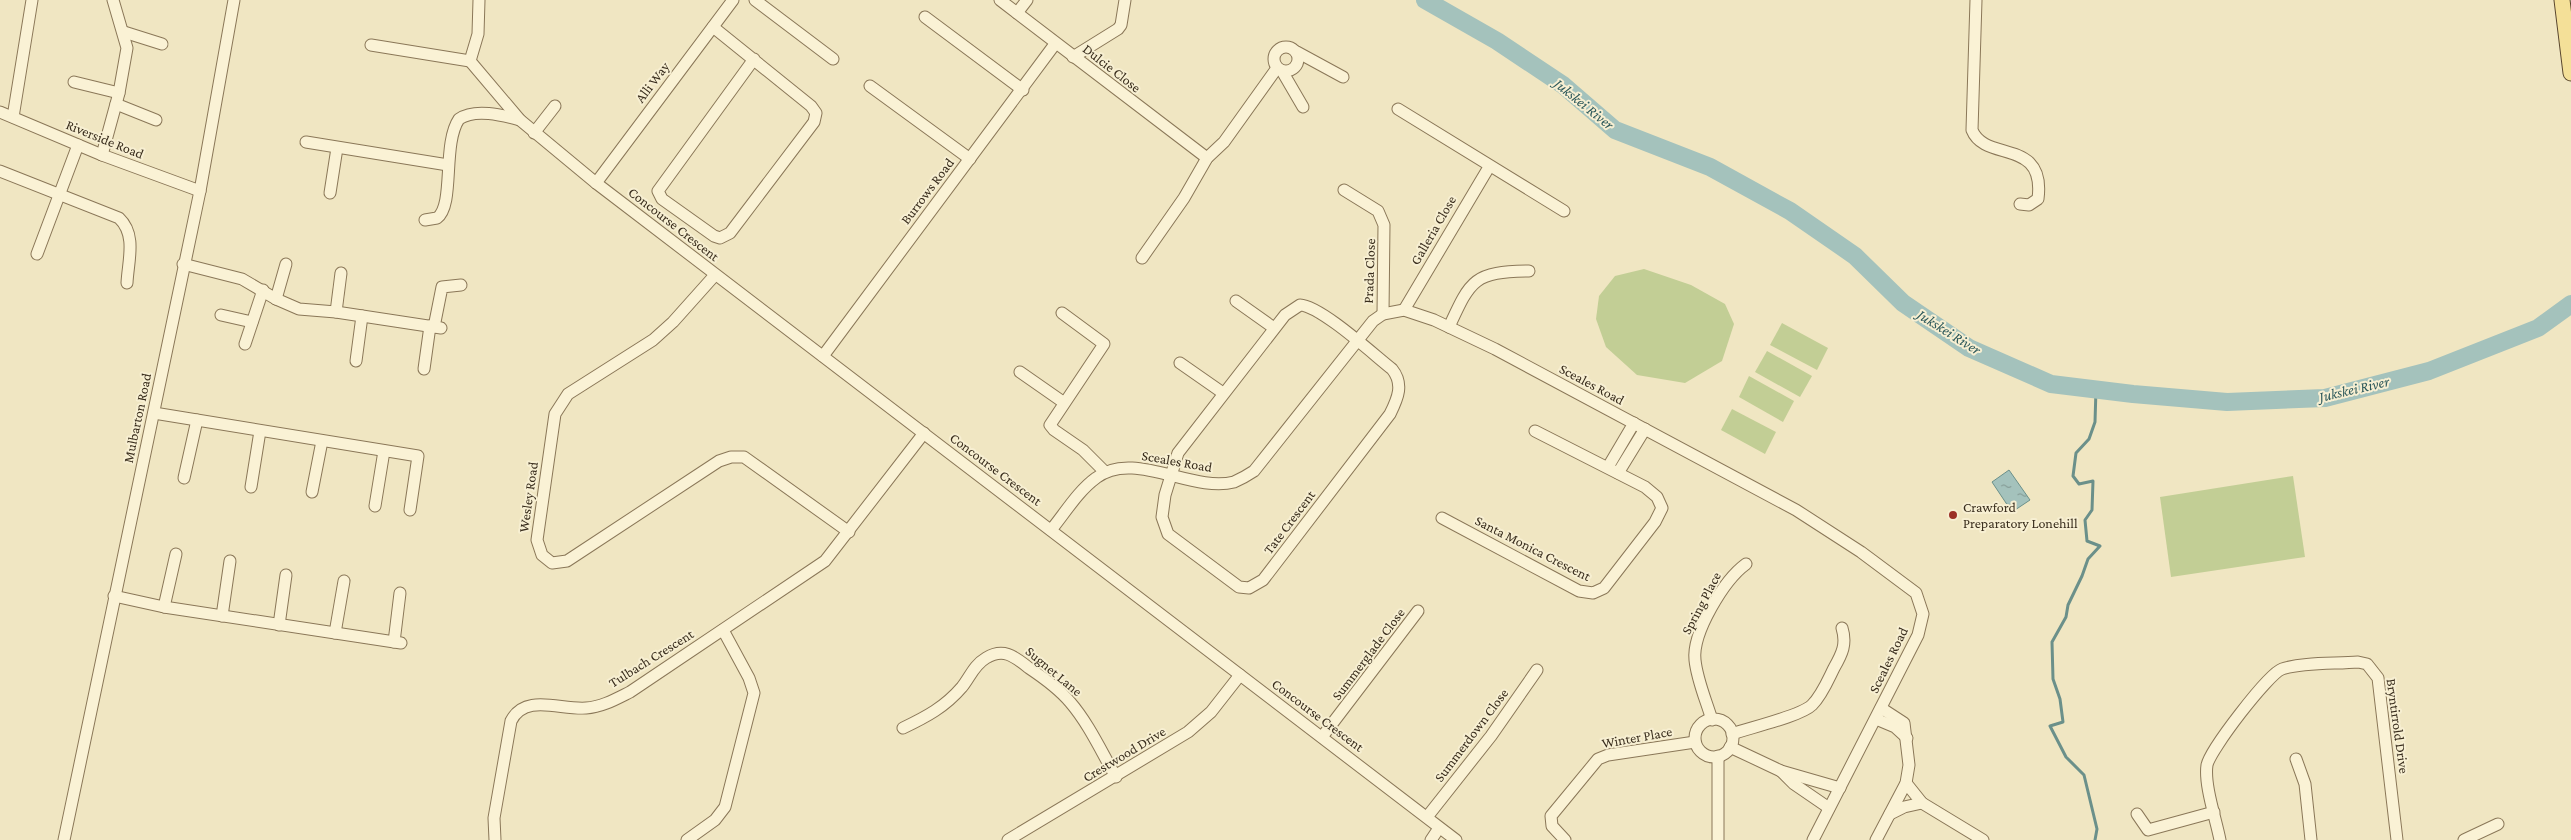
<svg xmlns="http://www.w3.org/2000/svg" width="2571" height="840" font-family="'Crimson Pro',serif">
<defs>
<pattern id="water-ripples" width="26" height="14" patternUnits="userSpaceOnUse" patternTransform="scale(1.25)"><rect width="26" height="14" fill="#a4c2bc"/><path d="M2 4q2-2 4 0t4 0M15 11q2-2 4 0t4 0" fill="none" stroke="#879e98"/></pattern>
</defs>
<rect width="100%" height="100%" fill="#f0e6c2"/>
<g fill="#c2ce95">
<path d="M1644,269L1691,285L1725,304L1734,324L1722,361L1685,383L1637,375L1606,347L1596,319L1599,296L1615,276Z"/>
<path d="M1782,323L1828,348L1817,370L1770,345Z"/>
<path d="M1767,351L1812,376L1800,397L1755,372Z"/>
<path d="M1749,376L1794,401L1783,422L1739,397Z"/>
<path d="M1732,409L1776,432L1765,454L1721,430Z"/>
<path d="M2293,476L2305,557L2171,577L2160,497Z"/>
</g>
<path fill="url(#water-ripples)" stroke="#6b908a" d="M2009,470L2030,500L2012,512L1992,482Z"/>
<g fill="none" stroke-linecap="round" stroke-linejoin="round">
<path stroke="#6b908a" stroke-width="3" d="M2095,840L2097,829L2084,775L2066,757L2050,726L2063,722L2060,699L2053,679L2052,642L2066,617L2068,605L2082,576L2088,559L2100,546L2087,541L2085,520L2092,510L2093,481L2079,484L2073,476L2076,453L2089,439L2095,422L2096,389"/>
<path stroke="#a4c2bc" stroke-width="18" d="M1425,0L1497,41L1563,85L1615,130L1710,167L1790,211L1855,256L1903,303L1969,348L2051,384L2133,394L2227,402L2325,398L2429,371L2538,328L2571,304"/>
<g stroke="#8a7758" stroke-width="13">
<g id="minor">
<path d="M755,0L833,59"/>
<path d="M1000,0L1207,158"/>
<path d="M1976,0L1972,130C1985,163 2046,137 2038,199L2029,205L2020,204"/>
<path d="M1017,13L1027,0"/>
<path d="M925,17L1023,90"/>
<path d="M713,27L811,106L816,113L814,122L730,233L720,238L714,236L662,199L658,191L754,59"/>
<path d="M124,32L162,44"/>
<path d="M371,45L470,61L478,34L479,0"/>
<circle cx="1286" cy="59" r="12"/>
<path d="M1297,52L1343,77"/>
<path d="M1073,57L1118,29L1121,25L1125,0"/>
<path d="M470,61L520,120L596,183L1456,840"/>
<path d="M1282,71L1303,107"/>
<path d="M74,82L119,93"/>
<path d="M870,86L970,159"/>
<path d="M116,104L156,120"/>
<path d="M1398,109L1564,211"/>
<path d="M0,112L102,155L200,191"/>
<path d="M13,117L32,0"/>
<path d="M534,133L555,106"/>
<path d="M306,142L448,165"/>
<path d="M102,155L119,93L127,48L113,0"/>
<path d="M0,171L119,218C137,235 128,261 127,283"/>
<path d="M596,183L733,0"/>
<path d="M1344,190L1378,211L1384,225L1383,314"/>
<path d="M330,193L337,148"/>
<path d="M425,220L437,218C455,205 442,144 459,119C475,108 502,115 520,120"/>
<path d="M37,254L78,145"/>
<path d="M1142,258L1184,198L1207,158L1224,142L1277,68"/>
<path d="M183,264L242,279L276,299L299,309L336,312L441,328"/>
<path d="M715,275L673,322L653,340L568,394L555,414L537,540L542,555L552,563L567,561L719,461L731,457H744L849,532"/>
<path d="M276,299L286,264"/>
<path d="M1236,301L1274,328"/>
<path d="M1300,305C1321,306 1374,355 1392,369C1404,384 1398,398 1390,414L1263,580L1249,588L1239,587L1168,534L1162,517L1165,495L1178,453L1285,315Z"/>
<path d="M1404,310L1489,167"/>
<path d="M336,312L341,273"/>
<path d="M1062,313L1104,344L1050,425L1054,430L1083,450L1105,472"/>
<path d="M221,315L252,322"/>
<path d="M434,327L442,287L461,285"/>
<path d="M1449,327C1471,279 1474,272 1529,271"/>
<path d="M245,344L263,290"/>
<path d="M823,356L1055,44"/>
<path d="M356,361L362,316"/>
<path d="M1180,363L1223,393"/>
<path d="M424,369L430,326"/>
<path d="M1020,372L1063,402"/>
<path d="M154,413L418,456L410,510"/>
<path d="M1608,467L1634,423"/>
<path d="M1618,473L1645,429"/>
<path d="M184,478L197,420"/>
<path d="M251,487L260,431"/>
<path d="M312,492L322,441"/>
<path d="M375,506L384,451"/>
<path d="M1442,518L1579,591L1593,593L1604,588L1655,522L1662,508L1657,497L1645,487L1535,431"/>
<path d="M1051,530C1065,513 1078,491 1096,478C1133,449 1192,493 1234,482C1241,479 1248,475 1254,471L1373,321L1383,314L1404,310L1434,320L1495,349L1796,510L1861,552L1916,593L1923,614L1918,635L1813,840"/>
<path d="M114,596L164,607L401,643"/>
<path d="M164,607L176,554"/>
<path d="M222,616L230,561"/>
<path d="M279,625L286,575"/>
<path d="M335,633L344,581"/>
<path d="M394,642L400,593"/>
<path d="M1876,719L1895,727L1907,738"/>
<circle cx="1714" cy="738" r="19"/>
<path d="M1712,720C1706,700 1697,680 1695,660C1692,633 1724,580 1746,564"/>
<path d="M903,728C926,717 945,707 962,687C970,677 974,665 986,658C1004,647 1015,657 1029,668C1044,678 1059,689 1070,702C1089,724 1102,753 1116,777"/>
<path d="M1732,734C1749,728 1801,716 1812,705C1822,695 1828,680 1834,668C1842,654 1847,644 1842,628"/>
<path d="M1322,737L1418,611"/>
<path d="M1730,747L1781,771L1840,788"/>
<path d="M1718,756V840"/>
<path d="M2296,759L2305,784L2311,840"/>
<path d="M1781,771L1794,784L1829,808"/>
<path d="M1906,783L1922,803L1983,840"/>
<path d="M1890,814L1904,807L1922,803"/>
<path d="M2137,814L2148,830L2214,812"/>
<path d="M1427,817L1491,736L1537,670"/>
<path d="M64,840L200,191L234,0"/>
<path d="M495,840L494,818L511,721C525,693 560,710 586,708C602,707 616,699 630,692L825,561L924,433"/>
<path d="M687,840L715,820L725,807L754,693L749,678L723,630"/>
<path d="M1008,840L1188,732L1211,712L1240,675"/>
<path d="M1431,840L1439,828"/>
<path d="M1565,840L1552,826L1551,816L1598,759L1608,755L1695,742"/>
<path d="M1876,840L1906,783L1909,765L1904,723L1881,708"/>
<path d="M2220,840C2216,819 2204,785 2207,765C2210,750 2268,674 2282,669C2303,662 2336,664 2358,662L2367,664L2378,678L2397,840"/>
<path d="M2464,840L2498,824"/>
</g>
</g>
<g stroke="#58452d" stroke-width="17">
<path id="major" d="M2562,0L2571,73"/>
</g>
<use href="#minor" stroke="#faf2d5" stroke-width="11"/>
<use href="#major" stroke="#f4e098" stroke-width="15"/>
</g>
<circle fill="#9b3026" stroke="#f7efd2" stroke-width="2" cx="1953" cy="515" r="5"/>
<g text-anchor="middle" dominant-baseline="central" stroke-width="4" stroke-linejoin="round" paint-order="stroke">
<g font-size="14" fill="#392d1d" stroke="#f7efd2">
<text transform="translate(1112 68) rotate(38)">Dulcie Close</text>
<text transform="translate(652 82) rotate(-53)">Alli Way</text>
<text transform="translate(105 139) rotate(22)">Riverside Road</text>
<text transform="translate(927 191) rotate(-53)">Burrows Road</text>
<text transform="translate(674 224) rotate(38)">Concourse Crescent</text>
<text transform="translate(1433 230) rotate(-60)">Galleria Close</text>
<text transform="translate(1369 271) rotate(-88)">Prada Close</text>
<text transform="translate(1592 384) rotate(28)">Sceales Road</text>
<text transform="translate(137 418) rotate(-78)">Mulbarton Road</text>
<text transform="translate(1177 461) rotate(10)">Sceales Road</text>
<text transform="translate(996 469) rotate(37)">Concourse Crescent</text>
<text transform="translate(528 497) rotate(-82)">Wesley Road</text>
<text transform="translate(1289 522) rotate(-53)">Tate Crescent</text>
<text transform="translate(1533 548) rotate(27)">Santa Monica Crescent</text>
<text transform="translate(1701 603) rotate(-62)">Spring Place</text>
<text transform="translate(1368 654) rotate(-53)">Summerglade Close</text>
<text transform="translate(651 658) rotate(-32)">Tulbach Crescent</text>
<text transform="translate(1888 660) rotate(-64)">Sceales Road</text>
<text transform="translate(1054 671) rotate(40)">Sugnet Lane</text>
<text transform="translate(1318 715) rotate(37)">Concourse Crescent</text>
<text transform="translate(2398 726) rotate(82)">Bryntirrold Drive</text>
<text transform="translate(1471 735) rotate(-53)">Summerdown Close</text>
<text transform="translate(1637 737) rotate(-10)">Winter Place</text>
<text transform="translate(1124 754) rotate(-31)">Crestwood Drive</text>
</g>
<g font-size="14" fill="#392d1d" stroke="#f7efd2" text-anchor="start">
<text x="1963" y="507">Crawford<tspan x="1963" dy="16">Preparatory Lonehill</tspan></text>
</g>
<g font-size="15" font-style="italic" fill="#2c585a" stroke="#f7efd2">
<text transform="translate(1584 104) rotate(39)">Jukskei River</text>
<text transform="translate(1949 332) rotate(32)">Jukskei River</text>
<text transform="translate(2354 389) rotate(-13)">Jukskei River</text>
</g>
</g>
</svg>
